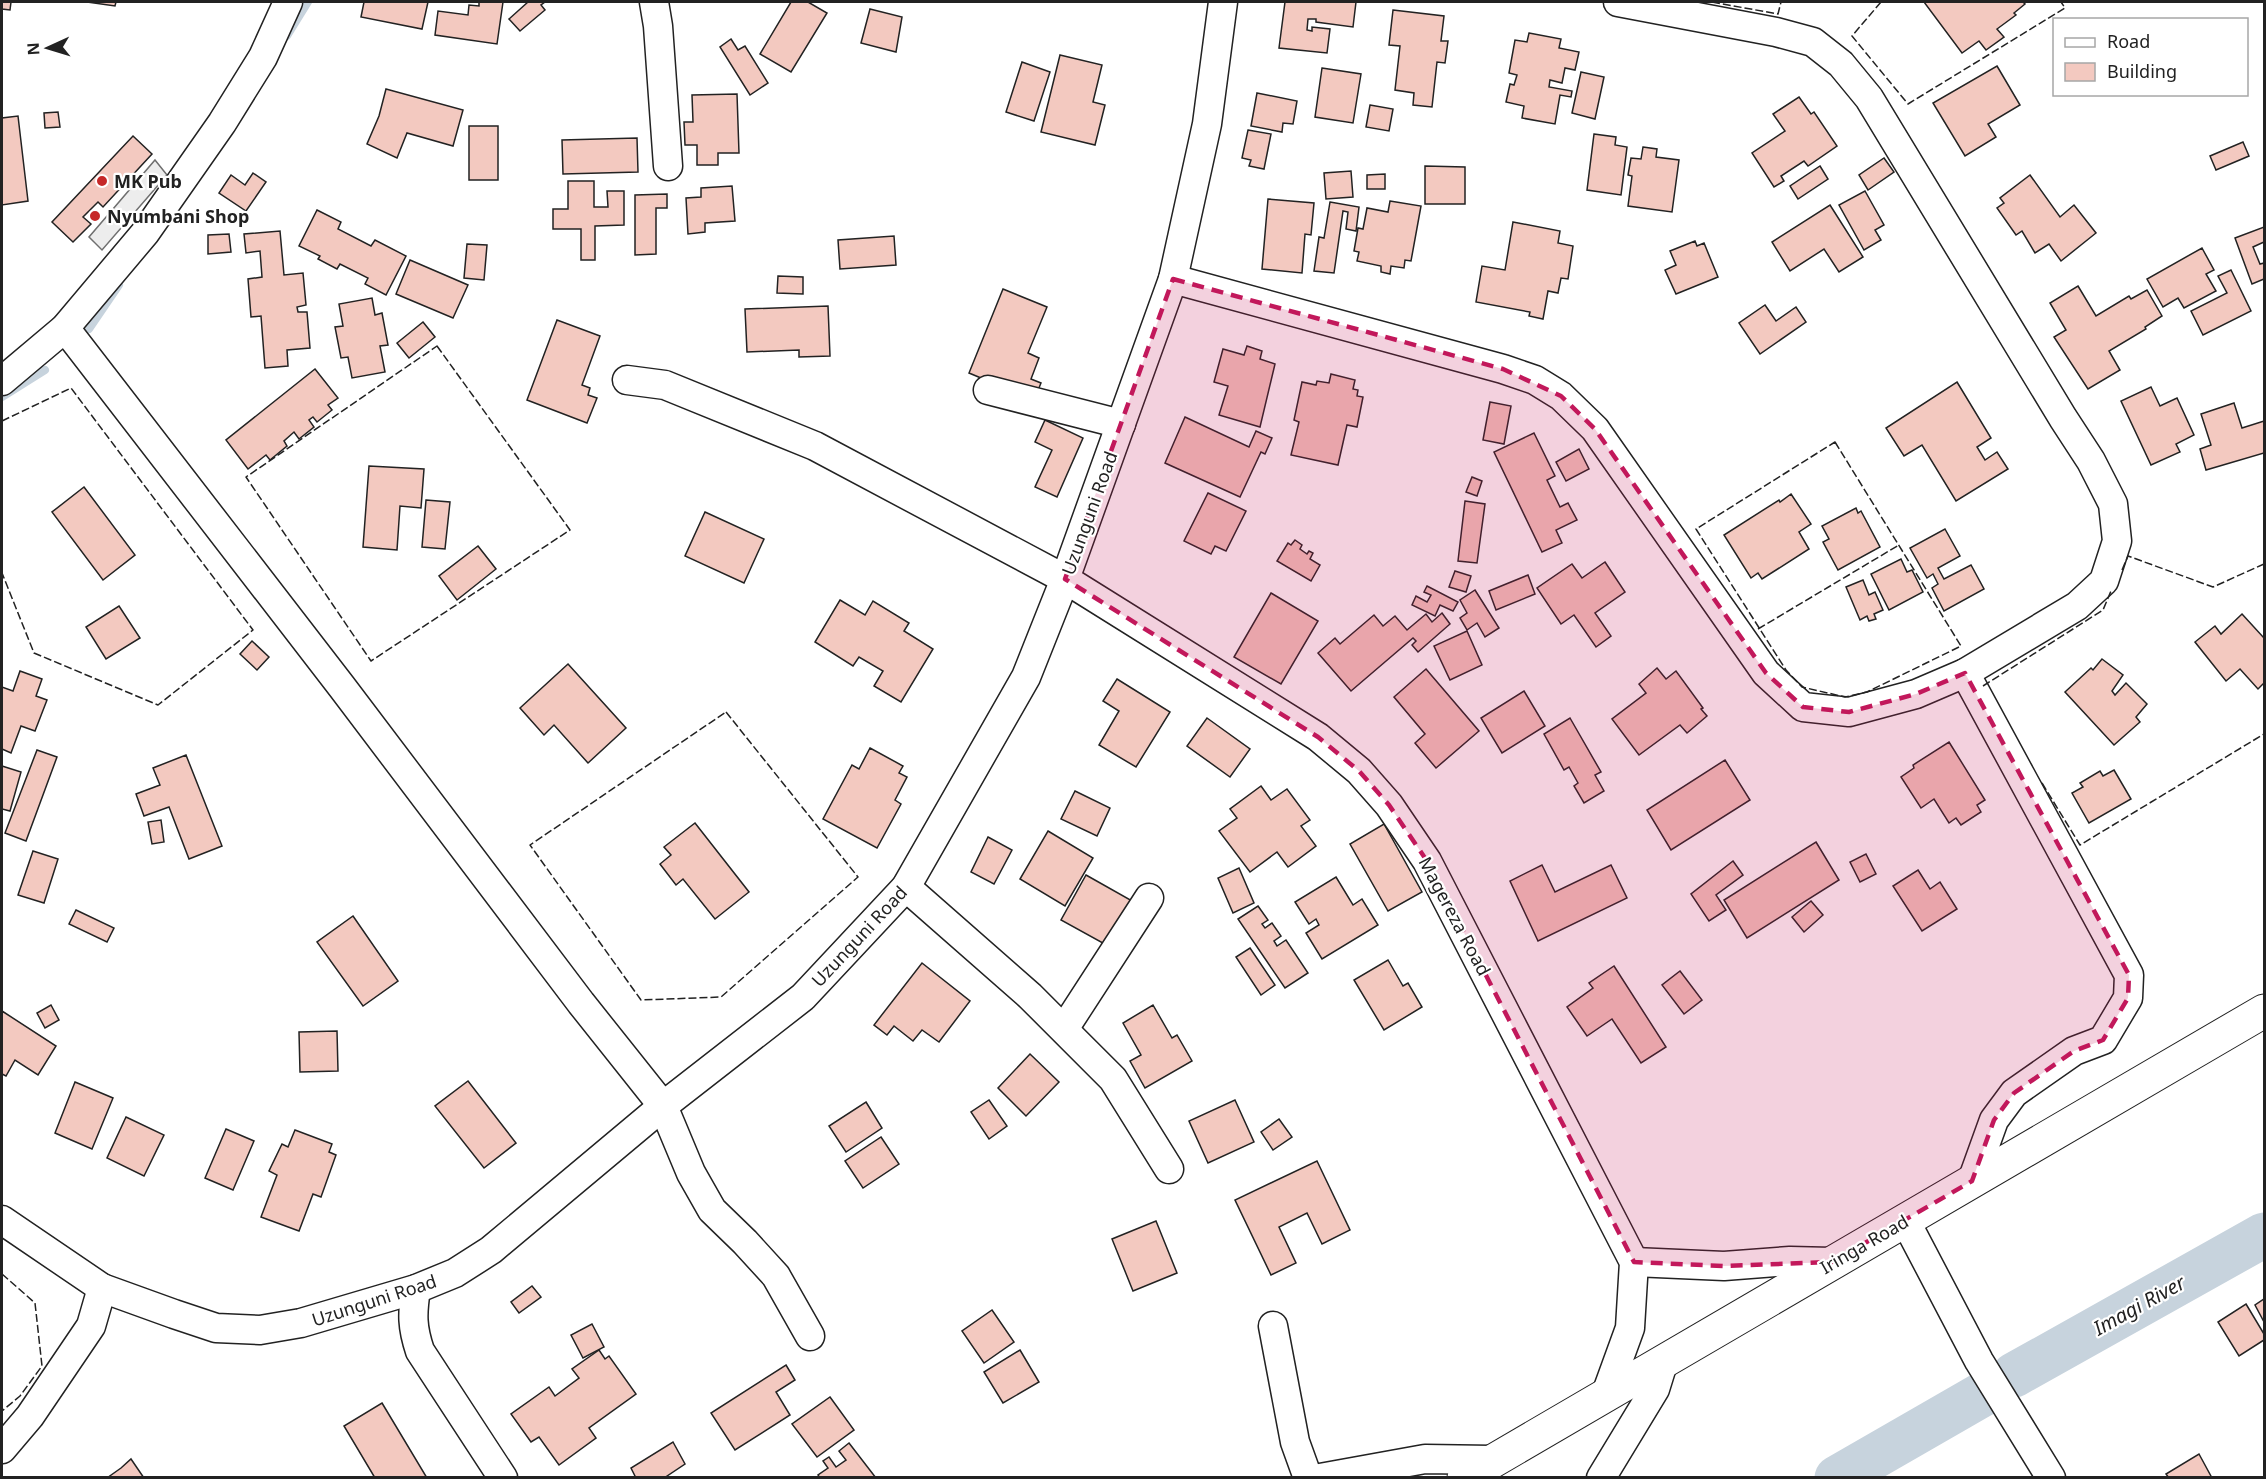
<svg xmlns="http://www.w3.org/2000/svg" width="2266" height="1479" font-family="'Noto Sans',sans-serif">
<rect width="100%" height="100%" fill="#fff"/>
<path fill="#ededed" stroke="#6f6f6f" stroke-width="1.5" d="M155,160L167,175L102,250L89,237Z"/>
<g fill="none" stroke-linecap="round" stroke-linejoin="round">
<g stroke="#c7d3dd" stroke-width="8">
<path d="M287,36L308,2"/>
<path d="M89,329L119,285"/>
<path d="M2,397L45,370"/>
</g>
<g stroke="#c7d3dd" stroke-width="45">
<path d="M2014,1375L2264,1235"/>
<path d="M1837,1478L1983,1394"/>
</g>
</g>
<g fill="#f3c9c0" stroke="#222" stroke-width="1.5">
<path d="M2,2H11L10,10L2,9Z"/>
<path d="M87,2H116L115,6Z"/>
<path d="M364,2H428L422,29L361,17Z"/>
<path d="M479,2H503L497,44L435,35L438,11L468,15L469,5L479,6Z"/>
<path d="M528,2H545L541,5L545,10L520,31L509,19Z"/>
<path d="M791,2H808L827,13L791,72L760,54Z"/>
<path d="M1285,2H1356L1353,27L1323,23L1316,22V19H1308L1307,30L1312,31V27L1330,29L1327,53L1279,48Z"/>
<path d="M1924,2H2023L2025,4L2014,13L2016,15L1997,29L2004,37L1986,50L1979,41L1962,53Z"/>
<path d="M870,9L902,17L896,52L861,43Z"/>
<path d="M1393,10L1444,16L1441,41H1448L1445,63L1437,62L1432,107L1413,105L1414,93L1395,90L1400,46L1389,45Z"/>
<path d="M1529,33L1561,39L1559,48L1579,52L1575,70L1565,68L1562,83L1550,80L1549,87L1572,91L1571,97L1560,95L1555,124L1522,118L1524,106L1506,102L1510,84L1514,85L1517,75L1509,73L1515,40L1527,42Z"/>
<path d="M731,39L738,50L745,46L768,83L750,95L720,47Z"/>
<path d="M1060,55L1102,65L1093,102L1105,105L1095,145L1041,132Z"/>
<path d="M1022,62L1050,72L1034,121L1006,112Z"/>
<path d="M1997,66L2020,105L1988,124L1996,137L1965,156L1933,103Z"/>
<path d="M1322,68L1361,74L1353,123L1315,117Z"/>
<path d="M1581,72L1604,77L1595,119L1572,113Z"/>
<path d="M386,89L463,110L453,146L407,133L397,158L367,144L379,116Z"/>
<path d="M1257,93L1297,101L1293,124L1283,123L1282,132L1251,126Z"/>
<path d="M737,94L739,153H718V165H697V145H685L684,122H693L692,95Z"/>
<path d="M1799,97L1811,114L1814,112L1837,146L1808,166L1804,161L1781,176L1784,181L1774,187L1752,153L1785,131L1773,114Z"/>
<path d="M1370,105L1393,109L1389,131L1366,127Z"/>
<path d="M58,112L60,127L45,128L44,113Z"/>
<path d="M18,116L28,201L2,205V118Z"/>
<rect x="469" y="126" width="29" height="54"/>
<path d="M1248,130L1271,134L1264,169L1249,166L1251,160L1242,158Z"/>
<path d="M1594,134L1616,137L1615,145L1627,147L1621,195L1587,190Z"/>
<path d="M133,136L152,154L103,207L98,202L83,217L91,224L73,242L52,222Z"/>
<path d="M637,138L638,172L563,174L562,140Z"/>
<path d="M2243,142L2249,156L2216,170L2210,156Z"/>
<path d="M1643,147L1657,149L1656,157L1679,160L1672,212L1628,206L1632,176L1628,175L1631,158L1641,159Z"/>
<path d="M1884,158L1894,172L1868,190L1859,175Z"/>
<path d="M1425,166L1465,167V204H1425Z"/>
<path d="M1820,166L1828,179L1798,199L1790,186Z"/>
<path d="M1351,171L1353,197L1326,199L1324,173Z"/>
<path d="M253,173L266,182L246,211L219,193L231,175L245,185Z"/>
<path d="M1385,174V189H1367V175Z"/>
<path d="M2030,175L2060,217L2074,205L2096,233L2061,261L2049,244L2035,253L2022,231L2016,235L1997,208L2004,203L2000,198Z"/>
<path d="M568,181H594V207H608L607,191H624V225L595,226V260H581V229H553V209H568Z"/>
<path d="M732,186L735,221L705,223V232L688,234L686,198L701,197V188Z"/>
<path d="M1865,191L1884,225L1875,230L1881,240L1864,250L1839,205Z"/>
<path d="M667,194V208H656V254L635,255V195Z"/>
<path d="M1268,199L1314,203L1311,235L1305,234L1302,273L1262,269Z"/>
<path d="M1390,201L1421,206L1411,261L1405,260L1404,268L1391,266L1390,274L1381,272V266L1357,261L1359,252L1354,251L1358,228L1363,229L1367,208L1388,212Z"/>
<path d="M1330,202L1359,207L1356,231L1346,229L1348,212L1343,211L1334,273L1314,271L1319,237L1324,238Z"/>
<path d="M1830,205L1863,257L1839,272L1824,249L1790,271L1772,242Z"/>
<path d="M317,210L341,222L338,229L371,246L375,240L406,256L386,295L365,284L368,278L340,264L337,269L318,259L320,256L299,246Z"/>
<path d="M1513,222L1560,231L1558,243L1573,246L1568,279L1561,278L1558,293L1548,291L1543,319L1529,316L1530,312L1476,302L1482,266L1505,270Z"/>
<path d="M2264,227V242L2253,247L2260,264L2264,263V279L2252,284L2235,238Z"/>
<path d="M280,231L284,275L303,273L306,305L297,307L298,312H307L310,348L287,350L288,366L265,368L261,316L251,317L248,279L262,277L260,251L246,253L244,234Z"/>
<path d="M229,234L231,252L208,254V235Z"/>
<path d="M894,236L896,265L840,269L838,240Z"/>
<path d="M1695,241L1697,246L1704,243L1718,277L1676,294L1665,270L1676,265L1670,251Z"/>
<path d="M467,244L487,245L484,280L464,278Z"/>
<path d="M2202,248L2214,270L2206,274L2216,291L2184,308L2178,298L2163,307L2147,279Z"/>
<path d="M410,260L468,285L453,318L396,294Z"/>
<path d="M2231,270L2251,311L2203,335L2191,311L2227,293L2218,276Z"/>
<path d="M778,276L803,277V294L777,293Z"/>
<path d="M2078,286L2096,316L2129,296L2131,299L2147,290L2162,316L2145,327L2146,329L2109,351L2120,370L2088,389L2054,337L2066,330L2050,303Z"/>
<path d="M1003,289L1047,307L1028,353L1039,358L1031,379L1041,383L1034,400L969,373Z"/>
<path d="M372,298L375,315L382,313L388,345L380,346L385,372L352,378L348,357L341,358L335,327L343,326L339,304Z"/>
<path d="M1765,305L1776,321L1796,307L1806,322L1760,354L1739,323Z"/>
<path d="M828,306L830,356L799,357V350L747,352L745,309Z"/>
<path d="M557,320L600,336L582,385L590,388L588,395L597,398L587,423L527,400Z"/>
<path d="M423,322L435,337L409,358L397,343Z"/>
<path d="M1247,346L1262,351L1260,359L1275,364L1260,427L1219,415L1228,386L1214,382L1223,349L1244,355Z"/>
<path d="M315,369L338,398L328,405L332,410L317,422L313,417L309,420L314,427L299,439L294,432L284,441L287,446L270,460L266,455L248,469L226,440Z"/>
<path d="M1331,374L1355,380L1353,389L1358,390L1357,396L1363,397L1357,427L1347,425L1338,465L1291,455L1299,422L1294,420L1302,382L1316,385L1317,381L1329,383Z"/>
<path d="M1957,382L1991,438L1977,447L1985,460L1997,452L2008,469L1956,501L1922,445L1904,456L1886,428Z"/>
<path d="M2151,387L2160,406L2177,398L2194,435L2176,444L2180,452L2151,465L2121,401Z"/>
<path d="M1490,402L1511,406L1504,444L1483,440Z"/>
<path d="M2234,403L2242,428L2264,421V453L2206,470L2200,449L2211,445L2201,414Z"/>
<path d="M1185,417L1249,447L1256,431L1272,438L1265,454L1261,452L1240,497L1165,463Z"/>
<path d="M1045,420L1083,438L1057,497L1035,487L1052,450L1035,442Z"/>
<path d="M1534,433L1555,476L1547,480L1560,507L1568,503L1577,520L1556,530L1562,543L1542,552L1494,452Z"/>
<path d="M1579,449L1589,469L1566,481L1556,462Z"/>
<path d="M369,466L424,469L421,508L400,506L397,550L363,547Z"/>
<path d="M1472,477L1482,481L1477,496L1466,492Z"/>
<path d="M84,487L135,555L103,580L52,512Z"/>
<path d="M1208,493L1246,511L1226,551L1215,546L1211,554L1184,541Z"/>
<path d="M1791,494L1811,524L1799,532L1809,549L1762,579L1758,573L1751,578L1724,535L1779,500L1780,502Z"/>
<path d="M426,500L450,502L445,549L422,547Z"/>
<path d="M1465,501L1485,504L1477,563L1458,561Z"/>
<path d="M1856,508L1858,513L1861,511L1880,547L1838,570L1823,542L1829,539L1822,526Z"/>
<path d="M705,512L764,539L744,583L685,556Z"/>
<path d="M1945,529L1960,556L1938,568L1944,579L1971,565L1984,589L1944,611L1932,588L1938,584L1933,574L1927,578L1910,548Z"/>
<path d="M1295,540L1302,545L1300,549L1307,554L1309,551L1313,553L1310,559L1320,565L1311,581L1277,561L1288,543L1291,545Z"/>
<path d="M478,546L496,569L457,600L439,576Z"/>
<path d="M1901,559L1907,572L1912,570L1923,592L1889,610L1871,574Z"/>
<path d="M1605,562L1625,592L1595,613L1611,636L1596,647L1574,615L1561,624L1537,588L1572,564L1582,578Z"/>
<path d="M1455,571L1471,576L1466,592L1449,587Z"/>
<path d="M1528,575L1535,594L1496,610L1489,591Z"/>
<path d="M1863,580L1869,595L1875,592L1883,610L1874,614L1876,619L1869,621L1867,616L1860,620L1846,587Z"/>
<path d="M1427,586L1458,602L1453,611L1440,605L1435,616L1412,605L1416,596L1427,602L1431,595L1424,592Z"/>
<path d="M1475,590L1499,628L1485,637L1477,623L1467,630L1460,618L1467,613L1460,600Z"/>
<path d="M1271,593L1318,621L1281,684L1234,657Z"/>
<path d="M840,600L865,615L873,601L909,623L904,631L933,649L901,702L874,686L883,671L859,657L853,666L815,642Z"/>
<path d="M119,606L140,638L106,659L86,627Z"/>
<path d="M1442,613L1450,624L1418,652L1412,645L1416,641L1413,638L1351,691L1318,653L1335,638L1340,644L1374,615L1383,626L1395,616L1407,630L1426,614L1432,622Z"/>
<path d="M2242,614L2264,638V683L2258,689L2240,669L2226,681L2195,642L2215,626L2221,634Z"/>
<path d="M1467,631L1482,665L1450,680L1434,646Z"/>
<path d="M252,641L269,657L257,670L240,654Z"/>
<path d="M2102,659L2123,675L2112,691L2115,695L2126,683L2147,704L2136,717L2140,722L2114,745L2065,692L2091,668L2093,670Z"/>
<path d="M568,664L626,728L588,763L554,725L544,735L520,708Z"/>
<path d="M1657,668L1666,679L1676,671L1703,708L1701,709L1707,716L1687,733L1680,725L1639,755L1612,719L1646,693L1639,684Z"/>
<path d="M1426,669L1479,731L1436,768L1415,743L1425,734L1394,697Z"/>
<path d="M20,671L42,679L36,696L47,700L35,731L21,726L11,753L2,749V687L13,691Z"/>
<path d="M1117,679L1170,712L1136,767L1099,745L1119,711L1103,701Z"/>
<path d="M1524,691L1545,726L1502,753L1481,718Z"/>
<path d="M1207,718L1250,749L1230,777L1187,746Z"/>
<path d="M1570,718L1601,772L1595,775L1604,791L1584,803L1574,786L1578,783L1569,767L1564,770L1544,734Z"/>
<path d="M1949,742L1985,800L1977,805L1981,812L1961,825L1956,818L1949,823L1934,799L1921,808L1901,777L1914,768L1913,765Z"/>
<path d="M870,748L903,766L899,773L907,777L895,800L901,804L877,848L823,819L852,765L859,769Z"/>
<path d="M37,750L57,757L26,841L5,833Z"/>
<path d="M186,755L222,846L189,859L169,807L144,816L136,794L160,785L153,768Z"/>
<path d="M1725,760L1750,800L1671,850L1647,810Z"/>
<path d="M2,766L21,772L10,811L2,809Z"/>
<path d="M2114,770L2131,799L2089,823L2072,793L2083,787L2080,783L2100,771L2103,776Z"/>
<path d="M1261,786L1271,800L1287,789L1310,820L1301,826L1316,846L1288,867L1277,852L1250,872L1219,831L1237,818L1230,809Z"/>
<path d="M1075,791L1110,808L1097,836L1061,819Z"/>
<path d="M161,820L164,842L152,844L148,822Z"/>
<path d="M695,823L749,892L715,919L683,879L676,885L660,864L671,855L664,847Z"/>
<path d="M1384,824L1422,892L1388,911L1350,844Z"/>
<path d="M1048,831L1093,858L1065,906L1020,879Z"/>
<path d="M988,837L1012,850L994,884L971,872Z"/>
<path d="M1816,842L1839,880L1747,938L1724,900Z"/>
<path d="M33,851L58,859L44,903L18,895Z"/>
<path d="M1866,854L1876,874L1860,882L1850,862Z"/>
<path d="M1733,861L1743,875L1716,895L1726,910L1709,921L1691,894Z"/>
<path d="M1542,865L1555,892L1611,865L1627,898L1538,941L1510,881Z"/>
<path d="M1239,868L1254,903L1233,913L1218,878Z"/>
<path d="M1918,870L1930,889L1940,882L1957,909L1922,931L1893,886Z"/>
<path d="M1086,875L1134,902L1110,947L1061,920Z"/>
<path d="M1336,877L1353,905L1362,899L1378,925L1322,959L1306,933L1319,925L1316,919L1309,924L1295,902Z"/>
<path d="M1811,901L1823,915L1804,932L1792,917Z"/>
<path d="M1258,906L1268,920L1262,924L1265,928L1272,923L1281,936L1274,941L1277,946L1286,940L1308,973L1285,988L1238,919Z"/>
<path d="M76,910L114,928L107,942L69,924Z"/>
<path d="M353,916L398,981L363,1006L317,942Z"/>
<path d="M1250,948L1275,985L1261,995L1236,957Z"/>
<path d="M1388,960L1403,986L1408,983L1422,1007L1384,1030L1354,980Z"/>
<path d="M922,963L970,1001L939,1042L922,1030L913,1041L894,1026L887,1035L874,1025Z"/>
<path d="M1614,966L1666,1047L1641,1063L1612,1019L1587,1036L1567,1007L1593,988L1589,983Z"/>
<path d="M1680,971L1702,1000L1684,1014L1662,985Z"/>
<path d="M51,1005L59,1020L45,1028L37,1013Z"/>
<path d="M1153,1005L1172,1038L1177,1035L1192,1061L1145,1088L1130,1061L1141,1055L1123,1023Z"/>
<path d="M2,1011L56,1046L38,1075L15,1060L6,1076L2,1074Z"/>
<path d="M337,1031L338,1071L300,1072L299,1032Z"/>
<path d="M1030,1054L1059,1082L1026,1116L998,1088Z"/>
<path d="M468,1081L516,1143L484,1168L435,1106Z"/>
<path d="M75,1082L113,1098L92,1149L55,1133Z"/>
<path d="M989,1100L1007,1126L989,1139L971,1112Z"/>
<path d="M1235,1100L1254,1142L1208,1163L1189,1121Z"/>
<path d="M866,1102L882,1128L846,1152L829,1126Z"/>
<path d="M126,1117L164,1135L144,1176L107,1158Z"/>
<path d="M1279,1119L1292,1137L1273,1150L1261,1132Z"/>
<path d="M226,1129L254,1141L233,1190L205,1178Z"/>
<path d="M295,1130L332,1144L329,1152L336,1155L321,1197L313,1194L299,1231L261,1217L277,1175L269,1171L282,1144L288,1147Z"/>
<path d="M881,1137L899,1164L863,1188L845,1161Z"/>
<path d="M1317,1161L1350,1230L1322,1244L1307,1213L1279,1227L1296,1263L1271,1275L1235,1200Z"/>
<path d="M1156,1221L1177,1273L1133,1291L1112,1239Z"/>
<path d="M532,1286L541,1297L519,1313L511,1302Z"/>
<path d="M2264,1299V1322L2255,1305Z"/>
<path d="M2246,1304L2264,1334V1340L2239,1356L2218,1322Z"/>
<path d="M992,1310L1014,1342L984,1363L962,1331Z"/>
<path d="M592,1324L604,1347L583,1358L571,1335Z"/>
<path d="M599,1350L605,1359L609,1356L636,1394L589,1428L596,1438L559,1465L539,1437L531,1442L511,1414L549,1387L555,1396L579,1378L572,1369Z"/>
<path d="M1020,1350L1039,1382L1003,1403L984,1372Z"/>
<path d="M786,1365L795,1380L776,1392L790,1415L735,1450L711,1413Z"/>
<path d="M830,1397L854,1430L817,1457L792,1424Z"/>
<path d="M382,1403L427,1478H375L344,1426Z"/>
<path d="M673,1442L685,1464L664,1478H636L631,1468Z"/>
<path d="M849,1443L876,1478H820L818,1475L828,1468L823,1461L829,1457L836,1467L846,1460L839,1451Z"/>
<path d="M2199,1454L2212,1478H2169L2166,1474Z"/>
<path d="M131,1459L144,1478H107L121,1468Z"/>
</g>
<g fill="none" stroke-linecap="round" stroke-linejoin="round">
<g stroke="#222" stroke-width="31">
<g id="minor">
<path d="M654,2L658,26L668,166"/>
<path d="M1173,279L1503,369L1535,380L1561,396L1595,429L1766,673L1803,707L1849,712L1916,694L1965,673L2077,606L2104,581L2117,541L2113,504L2091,461L2063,418L1869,98L1841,64L1813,42L1776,32L1618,2"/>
<path d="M65,328L342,687L581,1003L663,1106L691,1173L712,1210L745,1242L776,1276L810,1336"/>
<path d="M627,380L665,385L815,446L1065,579L1318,737L1359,771L1389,805L1427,861L1634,1262L1630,1328L1606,1394"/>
<path d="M2,381L65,328L145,233L222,123L263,57L288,2"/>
<path d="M988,390L1121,424"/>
<path d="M1965,673L2129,975L2128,998L2103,1040L2074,1051L2014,1093L1994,1120L1972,1181"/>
<path d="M906,887L1030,996L1113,1079L1169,1169"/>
<path d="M1064,1029L1149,898"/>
<path d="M2,1220L102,1288L174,1314L216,1328L260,1330L301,1323L416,1289L455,1273L491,1250L663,1106L803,997L906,887L1026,677L1065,579L1173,279L1207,124L1223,2"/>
<path d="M1905,1220L1979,1361L2051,1478"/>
<path d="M1634,1262L1724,1266L1790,1261L1832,1262"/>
<path d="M416,1289C412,1314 412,1327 420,1351L503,1478"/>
<path d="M1273,1326L1295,1442L1308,1478"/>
<path d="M2,1449L30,1416L91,1326L102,1288"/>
<path d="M1320,1478L1425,1459L1492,1460"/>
<path d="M1601,1478L1655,1389L1664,1360"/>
</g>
</g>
<g stroke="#222" stroke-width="35">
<path id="highway" d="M1464,1478L2264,1011"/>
</g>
<use href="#minor" stroke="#fff" stroke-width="28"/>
<use href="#highway" stroke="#fff" stroke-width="33"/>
<g stroke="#222" stroke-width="1.5" stroke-dasharray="8 3" stroke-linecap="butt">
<path d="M1712,2L1778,14L1781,2"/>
<path d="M1881,2L1852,36L1908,104L2065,8L2061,2"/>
<path d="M437,346L570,530L371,661L246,477Z"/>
<path d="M2,421L71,388L253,630L158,705L34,653L2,573"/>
<path d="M1835,442L1961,646L1867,692L1845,697L1802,687L1786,670L1696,529Z"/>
<path d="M2122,570L2128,556L2213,587L2264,564"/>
<path d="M1758,629L1899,545"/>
<path d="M1983,686L2103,610L2111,591"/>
<path d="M726,712L858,877L721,997L641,1000L530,845Z"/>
<path d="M2042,783L2080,845L2264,734"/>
<path d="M2,1274L35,1303L42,1366L20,1396L2,1411"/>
</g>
</g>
<path fill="#c2185b" fill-opacity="0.2" stroke="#c2185b" stroke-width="4.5" stroke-dasharray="12 8" stroke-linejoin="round" d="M1173,279L1503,369L1561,396L1595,429L1766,673L1803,707L1849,712L1916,694L1965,673L2129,975L2128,998L2103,1040L2074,1051L2014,1093L1994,1120L1972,1181L1832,1262L1724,1266L1634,1262L1427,861L1389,805L1359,771L1318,737L1065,579Z"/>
<g fill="#c62828" stroke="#fff" stroke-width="2">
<circle cx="102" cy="181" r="6"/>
<circle cx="95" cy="216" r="6"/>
</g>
<g text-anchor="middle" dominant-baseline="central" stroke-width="4.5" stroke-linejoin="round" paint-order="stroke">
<g font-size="18" font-weight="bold" fill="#222" stroke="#fff" text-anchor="start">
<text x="114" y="181">MK Pub</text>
<text x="107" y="216">Nyumbani Shop</text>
</g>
<g font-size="18" fill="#222" stroke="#fff">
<text transform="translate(1089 513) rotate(-70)">Uzunguni Road</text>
<text transform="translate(1455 916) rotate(62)">Magereza Road</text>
<text transform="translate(859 936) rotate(-47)">Uzunguni Road</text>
<text transform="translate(1864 1244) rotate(-30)">Iringa Road</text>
<text transform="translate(374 1300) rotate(-18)">Uzunguni Road</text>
</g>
<g font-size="20" font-style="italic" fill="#222" stroke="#fff">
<text transform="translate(2139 1305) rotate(-29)">Imagi River</text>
</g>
</g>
<rect width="2266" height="1479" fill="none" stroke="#222222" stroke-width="6"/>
<rect x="2053" y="18" width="195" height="78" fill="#ffffff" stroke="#a7a7a7" stroke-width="1.5"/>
<rect x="2065" y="38" width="30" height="9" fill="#ffffff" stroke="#a7a7a7" stroke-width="1.5"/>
<text x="2107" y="48" font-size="18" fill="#222222">Road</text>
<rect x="2065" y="63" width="30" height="18" fill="#f3c9c0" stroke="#a7a7a7" stroke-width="1.5"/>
<text x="2107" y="78" font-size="18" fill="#222222">Building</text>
<g transform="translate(48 48) rotate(266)" stroke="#ffffff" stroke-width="4.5" paint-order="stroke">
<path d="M0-4.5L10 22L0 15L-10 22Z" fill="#222222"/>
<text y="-9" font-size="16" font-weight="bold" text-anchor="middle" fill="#222222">N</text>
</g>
</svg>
